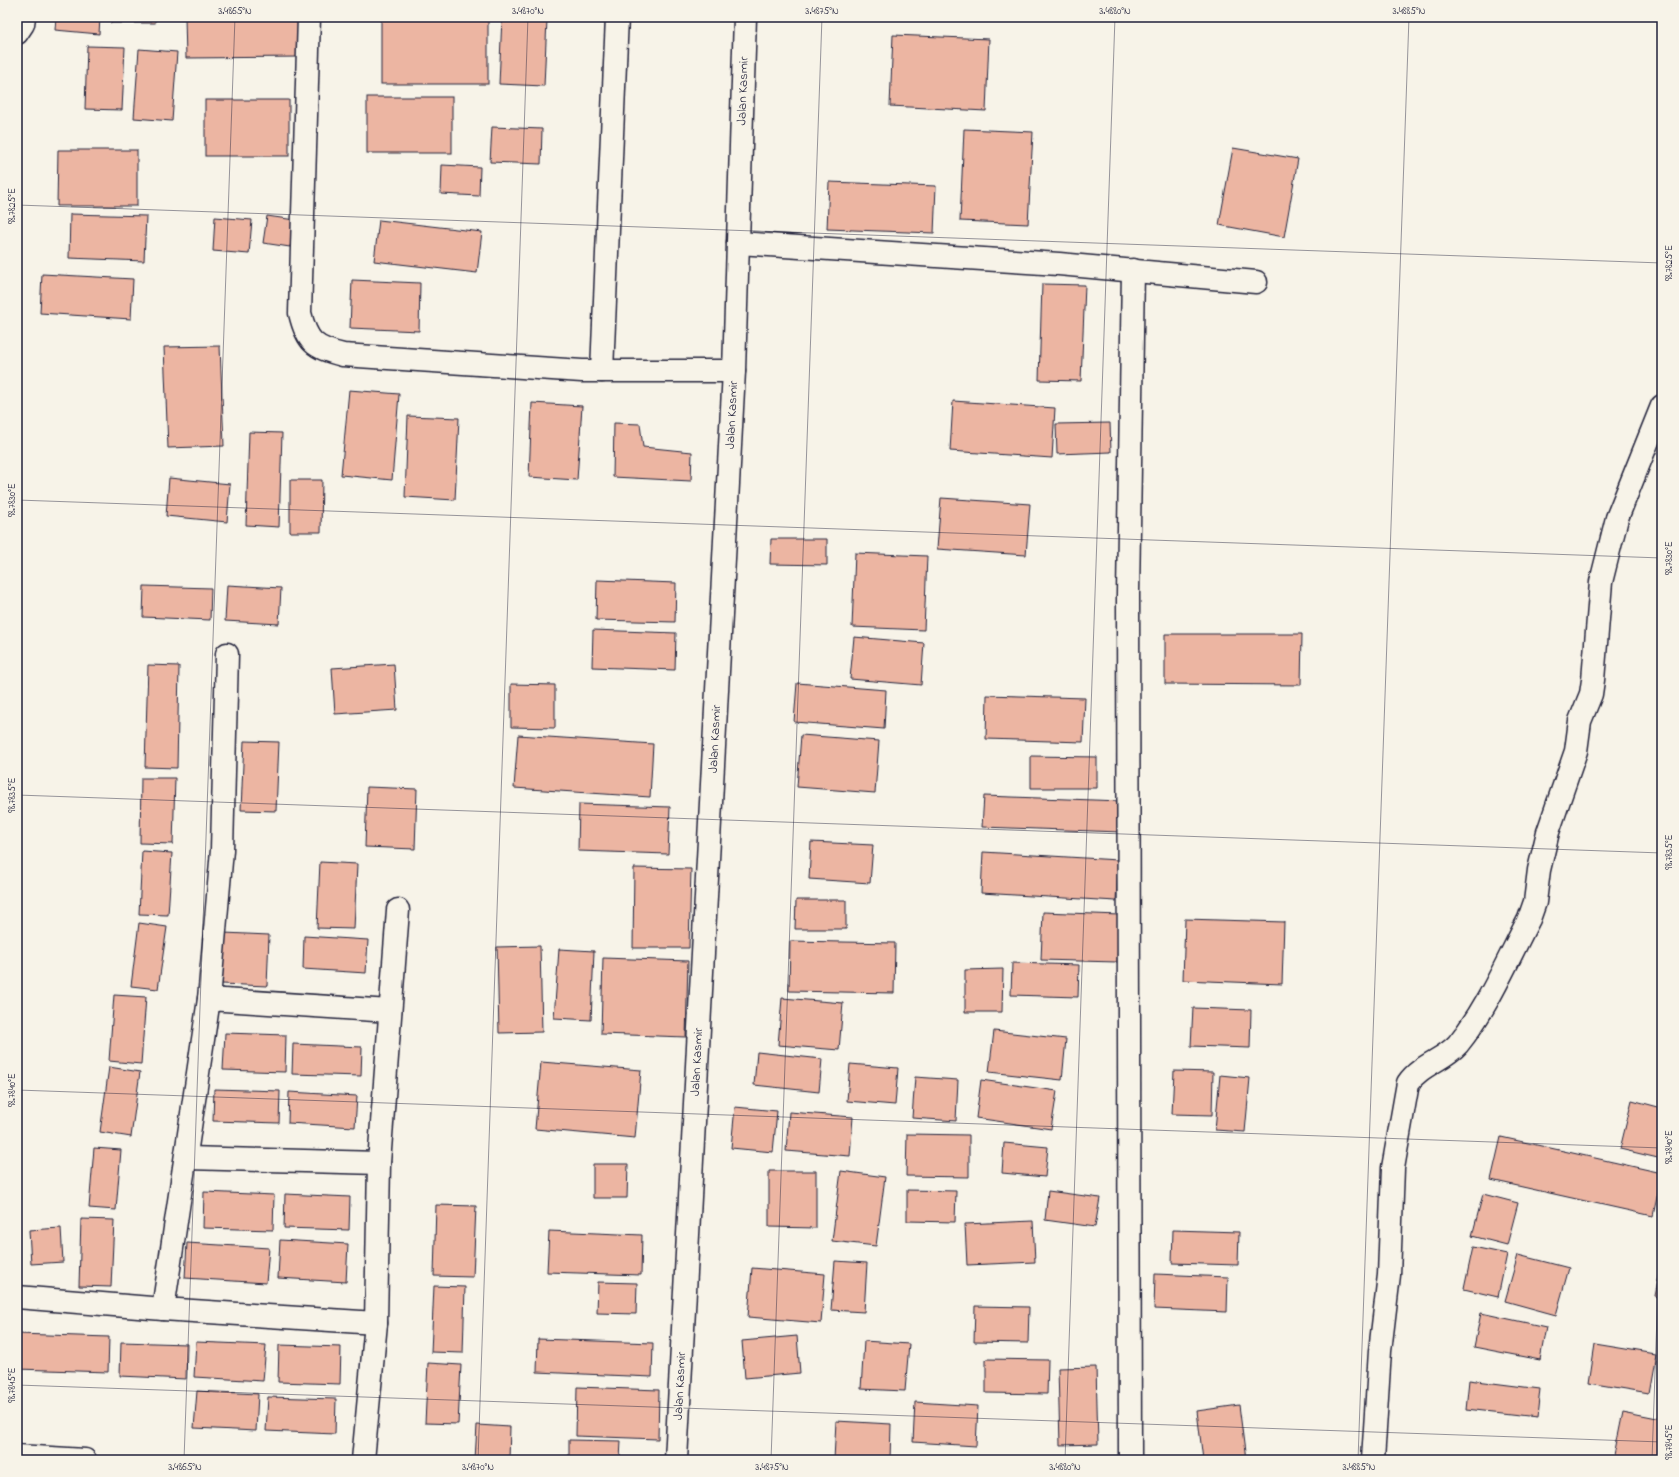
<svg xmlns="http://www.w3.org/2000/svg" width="1679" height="1477" font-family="'Indie Flower',sans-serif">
<rect width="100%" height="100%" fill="#f7f3e8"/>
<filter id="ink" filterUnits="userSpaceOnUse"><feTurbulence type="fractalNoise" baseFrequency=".025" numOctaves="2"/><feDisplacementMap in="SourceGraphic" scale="8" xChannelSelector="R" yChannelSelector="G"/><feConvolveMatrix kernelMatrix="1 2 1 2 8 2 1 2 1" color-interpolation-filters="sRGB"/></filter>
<g filter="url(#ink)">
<g fill="#ecb5a2" stroke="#22223b">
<path d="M56,17H100L99,34L55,30Z"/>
<rect x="111" y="17" width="44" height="6"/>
<path d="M185,17H300V57L186,58Z"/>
<rect x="381" y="17" width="107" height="67"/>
<path d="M502,17L547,19L544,86L499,84Z"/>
<path d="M893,35L989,39L986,111L890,106Z"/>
<path d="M87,46L125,47L122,110L85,109Z"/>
<path d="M139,49L177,52L172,121L134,118Z"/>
<rect x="367" y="97" width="85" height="56"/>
<rect x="205" y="100" width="84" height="56"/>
<path d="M492,127L542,129L541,164L490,162Z"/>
<path d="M964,129L1033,132L1028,224L960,221Z"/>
<path d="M1233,148L1298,159L1284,237L1219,225Z"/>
<path d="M58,150H137V206H57Z"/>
<path d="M442,165L480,167L479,196L441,194Z"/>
<path d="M829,182L936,186L934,233L827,229Z"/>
<path d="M70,214L146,216L144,261L69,258Z"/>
<path d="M267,216L295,220L290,247L263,243Z"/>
<path d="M215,217L252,220L249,254L213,251Z"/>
<path d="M379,220L482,232L477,273L374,261Z"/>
<path d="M42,274L133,279L131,319L40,313Z"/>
<path d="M352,280L420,283L419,331L350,328Z"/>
<path d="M1042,284L1085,285L1081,381L1039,380Z"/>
<path d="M220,346L224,446L168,448L164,347Z"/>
<path d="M349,390L399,394L392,480L341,475Z"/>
<path d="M953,401L1055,408L1052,458L950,451Z"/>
<path d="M532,403L582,406L577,480L529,477Z"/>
<path d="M408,416L459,418L455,500L405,497Z"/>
<path d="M614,423L640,424L643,447L692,452L691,481L613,477Z"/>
<path d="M1110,423L1111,452L1057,454L1056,424Z"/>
<path d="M249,432L282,433L279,527L246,525Z"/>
<path d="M169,478L230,484L227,522L166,516Z"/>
<path d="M290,480H322L321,532H290Z"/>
<path d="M941,498L1030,504L1026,555L937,549Z"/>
<path d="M771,539H827V565L770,564Z"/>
<path d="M855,553L927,556L924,630L852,627Z"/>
<path d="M597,580L676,583L675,622L596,620Z"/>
<path d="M227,585L281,588L279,624L225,621Z"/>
<path d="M144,586L211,588L210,620L143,617Z"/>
<path d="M593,630L676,633L675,670L592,667Z"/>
<path d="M1165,634H1302L1301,685L1165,684Z"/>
<path d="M854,637L924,643L921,685L850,679Z"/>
<path d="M394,664L397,710L335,714L332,668Z"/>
<path d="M148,665L179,666L177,768L145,767Z"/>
<path d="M797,683L886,690L884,729L794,722Z"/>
<path d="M511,684L555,685V728L511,727Z"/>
<path d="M987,695L1085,698L1083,742L986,739Z"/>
<path d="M518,735L653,744L650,797L514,788Z"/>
<path d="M801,735L879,741L875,793L797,787Z"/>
<path d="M244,741L279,742L276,811L241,810Z"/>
<path d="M1031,756L1097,757V788H1031Z"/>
<path d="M141,778H175L173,844L140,843Z"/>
<path d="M367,787L417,789L415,849L365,847Z"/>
<path d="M984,796L1121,801L1120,832L982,827Z"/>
<path d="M579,804L670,807L668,854L578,851Z"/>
<path d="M811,842L873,845L870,883L809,879Z"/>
<path d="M142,851L172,853L168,915L139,914Z"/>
<path d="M983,852L1118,860L1116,901L981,893Z"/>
<path d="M320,862L357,864L354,929L317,928Z"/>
<path d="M634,868L691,869L689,948H633Z"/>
<path d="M796,900H846V929H795Z"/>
<path d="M1043,912L1119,915L1117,962L1041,960Z"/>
<path d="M1185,919L1284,922L1282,984L1183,980Z"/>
<path d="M139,923L167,927L158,989L131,986Z"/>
<path d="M224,933L269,935L267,986L222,984Z"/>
<path d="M304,936L368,940L366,973L303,969Z"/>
<path d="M790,941L895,943L894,993L789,991Z"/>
<path d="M540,946L542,1032L499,1033L497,947Z"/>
<path d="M559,949L594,951L591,1020L554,1018Z"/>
<path d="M603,958L688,961L686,1037L601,1034Z"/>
<path d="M1012,963L1079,965L1078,997L1011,995Z"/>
<path d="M1003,969L1002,1012H965V970Z"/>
<path d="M114,995L146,997L141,1064L109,1061Z"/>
<path d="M782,998L843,1003L839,1050L778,1045Z"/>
<path d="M1193,1008L1251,1010L1250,1048L1191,1046Z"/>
<path d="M994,1031L1066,1039L1062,1080L989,1072Z"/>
<path d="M225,1033L286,1035L285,1072L223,1070Z"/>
<path d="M293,1044L362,1047L361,1076L292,1074Z"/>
<path d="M757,1052L822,1059L819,1092L754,1085Z"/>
<path d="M541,1062L641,1070L635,1138L535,1129Z"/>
<path d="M850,1064L898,1068L895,1105L847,1101Z"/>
<path d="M109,1067L140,1072L131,1137L100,1132Z"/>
<path d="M1174,1071L1213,1072L1212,1115L1172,1114Z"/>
<path d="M1220,1075L1250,1078L1245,1132L1215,1130Z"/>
<path d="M915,1077L958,1080L956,1121L912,1118Z"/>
<path d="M981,1080L1057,1091L1051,1129L976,1118Z"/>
<path d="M214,1089L280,1091L279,1123L213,1121Z"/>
<path d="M289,1092L357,1096L355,1127L288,1123Z"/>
<path d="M1632,1100L1662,1108V1159L1620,1149Z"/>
<path d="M735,1107L777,1111L773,1152L731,1148Z"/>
<path d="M789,1112L853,1117L850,1156L786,1151Z"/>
<path d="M907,1134L969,1135V1177L906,1176Z"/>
<path d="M1501,1137L1662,1173L1653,1216L1491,1180Z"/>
<path d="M1004,1143L1048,1147L1045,1177L1002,1173Z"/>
<path d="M94,1148L121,1150L116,1210L89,1208Z"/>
<path d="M593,1164H628L627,1198H593Z"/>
<path d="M769,1171H816V1228L769,1227Z"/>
<path d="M841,1171L885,1177L876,1246L832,1241Z"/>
<path d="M907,1190L956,1191L955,1222L907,1221Z"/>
<path d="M1048,1191L1100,1198L1095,1227L1045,1220Z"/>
<path d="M204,1192L274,1195L273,1230L203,1228Z"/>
<path d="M285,1194L350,1197L349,1230L284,1228Z"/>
<path d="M1483,1194L1518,1203L1507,1245L1472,1236Z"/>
<path d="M436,1205L476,1206L473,1277L434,1276Z"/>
<path d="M81,1219L114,1220L111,1287L79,1286Z"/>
<path d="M1033,1221L1035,1262L967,1265L965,1224Z"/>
<path d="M61,1228L63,1262L31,1264L29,1230Z"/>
<path d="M1173,1230L1239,1232L1238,1265L1172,1263Z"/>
<path d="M549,1231L642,1235L641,1275L547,1272Z"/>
<path d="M280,1240L348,1244L346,1282L278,1278Z"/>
<path d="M187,1243L269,1248L266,1283L185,1278Z"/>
<path d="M1473,1247L1507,1254L1498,1297L1464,1289Z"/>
<path d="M1518,1255L1569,1268L1556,1315L1505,1301Z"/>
<path d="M1662,1256V1298L1654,1296Z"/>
<path d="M835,1261L867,1263L864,1312L831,1310Z"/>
<path d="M752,1268L825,1274L821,1323L748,1317Z"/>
<path d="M1155,1274L1228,1277L1227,1312L1154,1309Z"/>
<path d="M598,1282L637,1283L636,1314L597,1313Z"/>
<path d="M434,1286L465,1287L463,1353L431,1352Z"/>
<path d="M975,1306L1029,1307L1028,1343L974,1342Z"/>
<path d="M1481,1313L1546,1327L1540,1360L1474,1347Z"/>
<path d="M17,1334L109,1337L108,1372L17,1369Z"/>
<path d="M797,1336L800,1373L745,1378L742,1341Z"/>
<path d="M538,1339L653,1343L652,1377L537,1372Z"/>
<path d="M864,1341L909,1344L905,1391L861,1389Z"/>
<path d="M121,1342L187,1344L186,1379L120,1376Z"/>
<path d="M196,1342L266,1345L263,1381L194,1377Z"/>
<path d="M1595,1344L1656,1354L1649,1393L1589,1383Z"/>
<path d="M279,1345L341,1347L340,1384L278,1382Z"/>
<path d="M986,1359L1048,1360L1047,1394L986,1393Z"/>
<path d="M428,1363L461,1365L458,1424L425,1423Z"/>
<path d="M1096,1367L1098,1444L1060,1445L1058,1368Z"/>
<path d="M1469,1380L1540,1389L1537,1417L1466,1409Z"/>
<path d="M577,1387L659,1390L658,1439L576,1436Z"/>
<path d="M197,1391L258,1394L256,1431L194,1428Z"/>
<path d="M268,1397L336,1399L335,1434L266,1431Z"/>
<path d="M915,1402L978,1406L976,1446L913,1442Z"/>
<path d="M1239,1405L1246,1460H1203L1197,1411Z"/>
<path d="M1622,1411L1662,1419V1460H1612Z"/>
<path d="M836,1421L891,1424L890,1460H834Z"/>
<path d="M477,1425L510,1427L509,1460H475Z"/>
<path d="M569,1440L621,1441L620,1460H569Z"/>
</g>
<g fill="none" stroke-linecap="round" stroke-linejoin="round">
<g stroke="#22223b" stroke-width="25">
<g id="minor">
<path d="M309,17L300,313C307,342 314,348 343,355L582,371H734"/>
<path d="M17,33L23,24L24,17"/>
<path d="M738,243L1059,264L1256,282"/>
<path d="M602,371L617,17"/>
<path d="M227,654L222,850L209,999L163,1309L376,1323"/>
<path d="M209,999L390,1011"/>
<path d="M187,1158L379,1163"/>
<path d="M17,1297L163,1309"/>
<path d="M17,1456L85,1460"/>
<path d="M363,1460L376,1323L379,1163L398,910"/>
<path d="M676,1460L734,371L745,17"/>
<path d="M1130,1460L1128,594L1133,270"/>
<path d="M1373,1460L1380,1351L1389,1275L1393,1168L1408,1083C1420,1065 1444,1060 1458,1044C1488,1007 1507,961 1529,919L1535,902L1539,870L1548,832L1576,751L1580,721L1591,694L1593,680L1601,582L1617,518L1662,406"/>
</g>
</g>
<use href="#minor" stroke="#f7f3e8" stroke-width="22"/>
</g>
</g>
<path fill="none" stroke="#22223b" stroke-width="1" stroke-opacity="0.45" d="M17,205L1662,263M17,500L1662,558M17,795L1662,853M17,1090L1662,1148M17,1385L1662,1442M184,1460L235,17M478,1460L528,17M771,1460L822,17M1065,1460L1115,17M1358,1460L1409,17M1652,1460L1662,1169"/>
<g text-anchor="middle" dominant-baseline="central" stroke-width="3" stroke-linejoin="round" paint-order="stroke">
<g font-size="13" fill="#22223b" stroke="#f7f3e8">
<text transform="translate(743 91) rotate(-88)">Jalan Kasmir</text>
<text transform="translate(732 415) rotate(-87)">Jalan Kasmir</text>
<text transform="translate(715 739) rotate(-87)">Jalan Kasmir</text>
<text transform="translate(697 1062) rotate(-87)">Jalan Kasmir</text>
<text transform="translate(680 1386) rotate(-87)">Jalan Kasmir</text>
</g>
</g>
<rect width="1679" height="1477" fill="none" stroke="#f7f3e8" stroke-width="44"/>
<rect x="22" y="22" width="1635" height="1433" fill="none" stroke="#22223b" stroke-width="1.5"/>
<g font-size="10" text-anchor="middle" fill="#22223b">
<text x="235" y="14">3.4865°N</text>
<text x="528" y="14">3.4870°N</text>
<text x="822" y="14">3.4875°N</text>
<text x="1115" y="14">3.4880°N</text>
<text x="1409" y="14">3.4885°N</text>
<text transform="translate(11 206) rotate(-90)" y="4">98.7825°E</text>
<text transform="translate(1668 263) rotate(-90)" y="4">98.7825°E</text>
<text transform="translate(11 500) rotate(-90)" y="4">98.7830°E</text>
<text transform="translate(1668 558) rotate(-90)" y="4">98.7830°E</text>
<text transform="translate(11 795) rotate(-90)" y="4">98.7835°E</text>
<text transform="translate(1668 852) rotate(-90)" y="4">98.7835°E</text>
<text transform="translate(11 1090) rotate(-90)" y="4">98.7840°E</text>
<text transform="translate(1668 1147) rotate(-90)" y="4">98.7840°E</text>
<text transform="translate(11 1385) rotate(-90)" y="4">98.7845°E</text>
<text transform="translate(1668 1442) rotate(-90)" y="4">98.7845°E</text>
<text x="185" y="1470">3.4865°N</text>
<text x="478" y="1470">3.4870°N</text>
<text x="772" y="1470">3.4875°N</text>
<text x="1065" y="1470">3.4880°N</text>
<text x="1359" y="1470">3.4885°N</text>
</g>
</svg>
